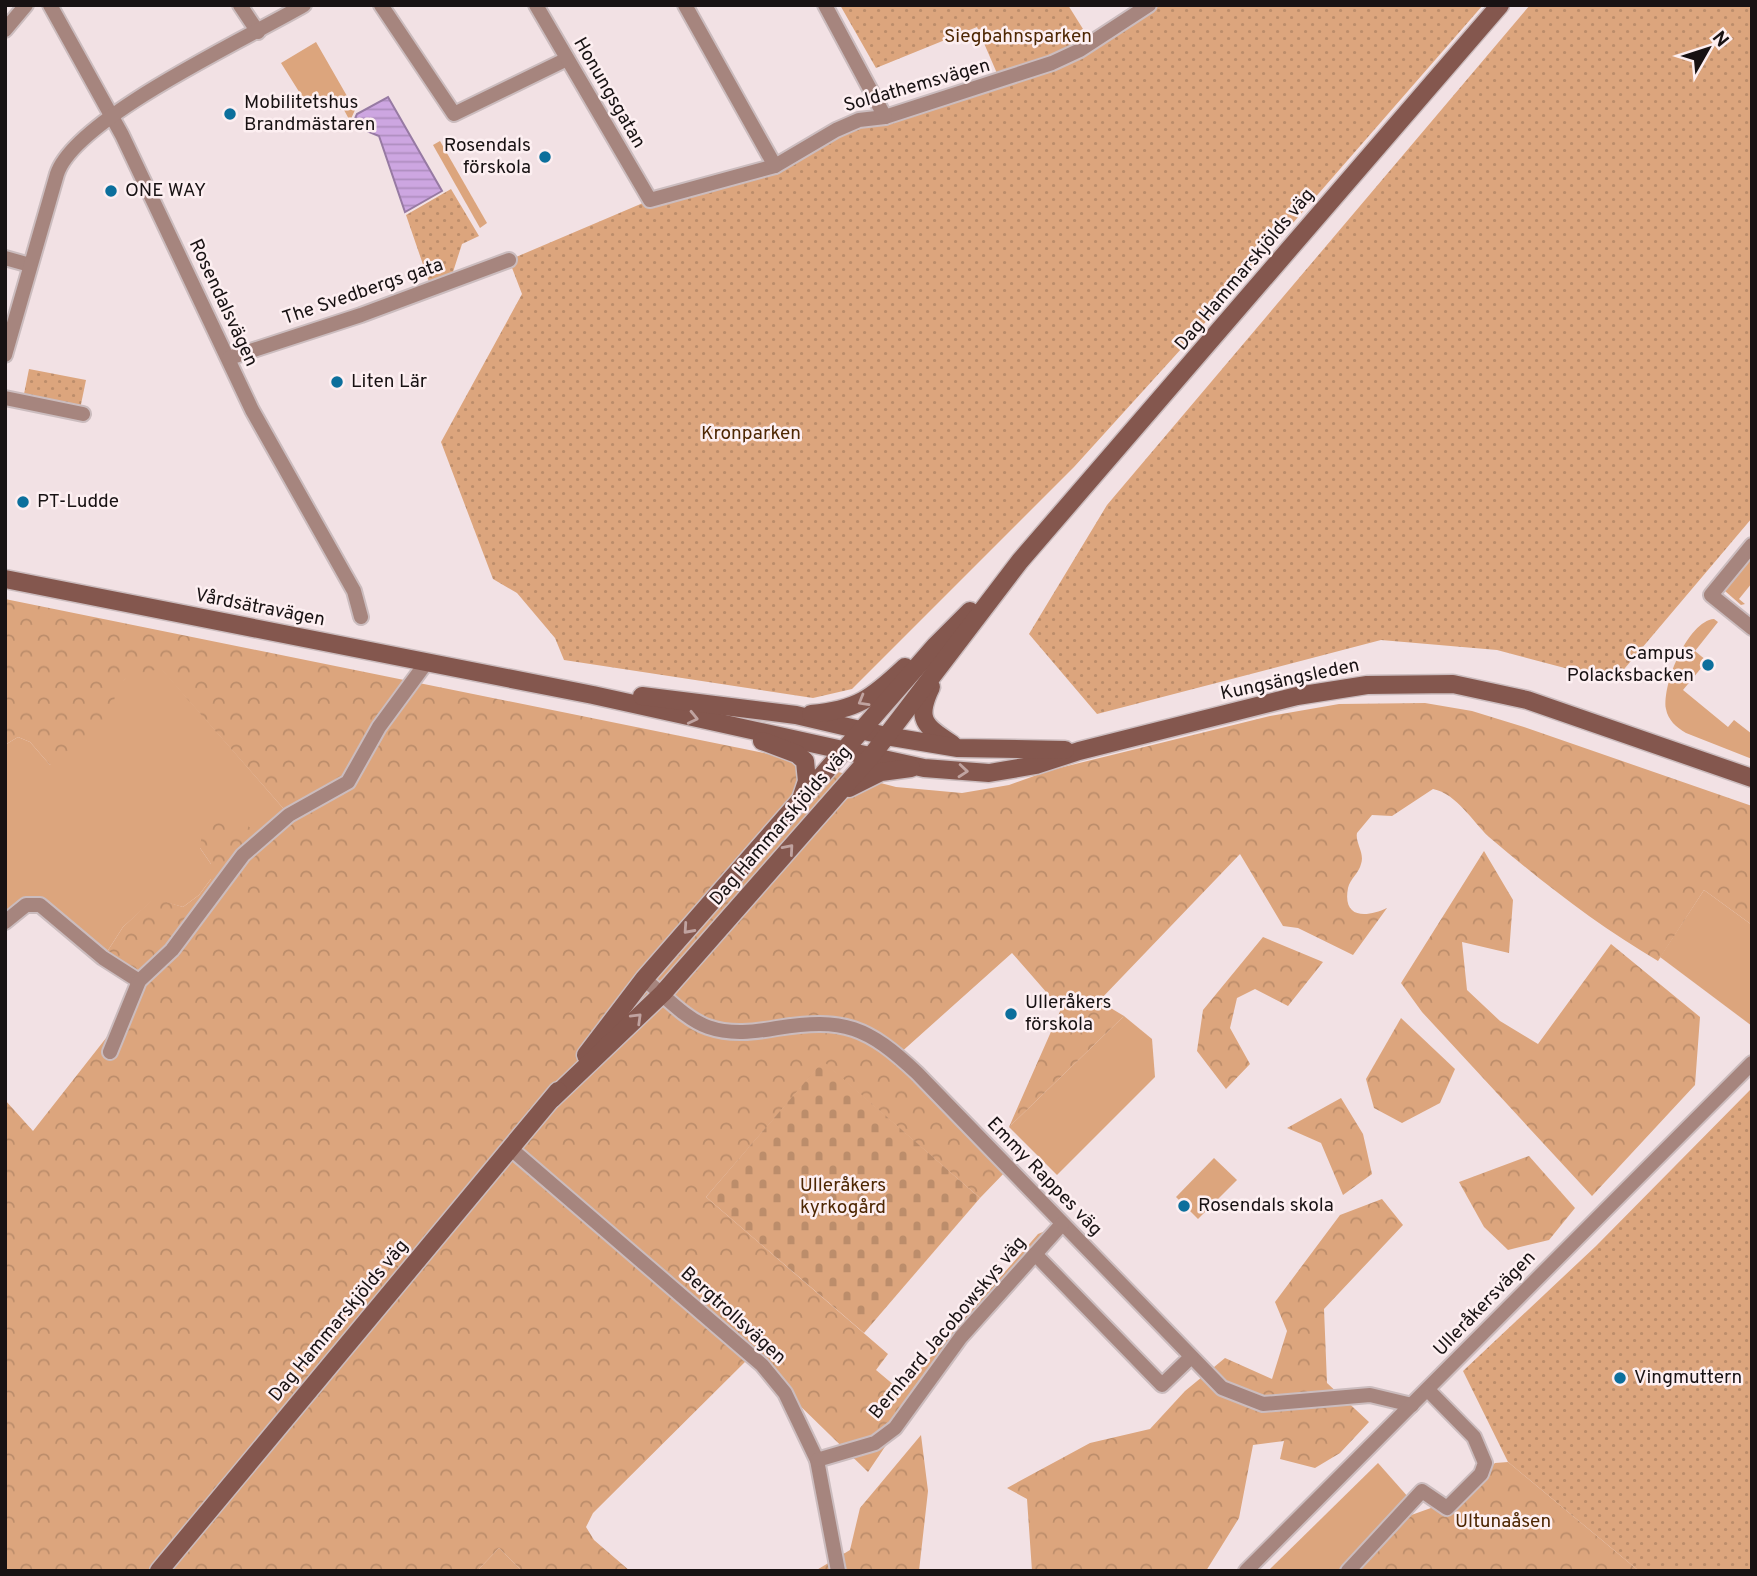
<svg xmlns="http://www.w3.org/2000/svg" width="1757" height="1576" font-family="Overpass,sans-serif">
<defs>
<pattern id="forest-crowns" width="20" height="18" patternUnits="userSpaceOnUse" patternTransform="scale(1.75)"><rect width="20" height="18" fill="#dca57d"/><path d="M2 6a3 3 0 1 1 6 0M12 15a3 3 0 1 1 6 0" fill="none" stroke="#bc8d6b"/></pattern>
<pattern id="cemetery-stones" width="16" height="16" patternUnits="userSpaceOnUse" patternTransform="scale(1.75)"><rect width="16" height="16" fill="#dca57d"/><path d="M2 7V4a2 2 0 0 1 4 0v3zM10 15v-3a2 2 0 0 1 4 0v3z" fill="#bc8d6b"/></pattern>
<pattern id="park-dots" width="8" height="8" patternUnits="userSpaceOnUse" patternTransform="scale(1.75)"><rect width="8" height="8" fill="#dca57d"/><path d="M2 2h.1M6 6h.1" fill="none" stroke="#bc8d6b" stroke-width="1.8" stroke-linecap="round"/></pattern>
<pattern id="water-rules" width="6" height="5" patternUnits="userSpaceOnUse" patternTransform="scale(1.75)"><rect width="6" height="5" fill="#cda6e1"/><path d="M0 2.5h6" fill="none" stroke="#af8ec0"/></pattern>
</defs>
<rect width="100%" height="100%" fill="#f2e1e4"/>
<g fill="#dca57d">
<path d="M316,42L355,110L350,121L344,110L324,109L317,102L303,98L281,63Z"/>
<path d="M440,141L487,223L480,228L433,145Z"/>
<path d="M1752,558V583L1739,599L1745,604L1741,605L1725,591Z"/>
<path d="M1714,619L1718,622L1695,651L1707,661L1683,690L1728,727L1734,720L1752,734V759L1686,733C1676,727 1668,720 1666,709C1662,684 1688,621 1714,619Z"/>
<path d="M161,668L289,815L262,839L200,848L211,864V879L199,895L183,907L154,899L123,927L103,958L40,905L5,922V745L18,737L30,742L50,765L117,685L131,674Z"/>
<path d="M1704,890L1752,925V1026L1660,957Z"/>
<path d="M1124,1016L1152,1039L1155,1077L1057,1175L1009,1127Z"/>
<path d="M1214,1158L1237,1180L1198,1219L1176,1197Z"/>
<path d="M1378,1463L1409,1498L1342,1571H1268Z"/>
<path d="M499,1548L522,1571H477Z"/>
</g>
<g fill="url(#forest-crowns)">
<path d="M5,599L769,754L896,787L962,793L1009,785L1051,770L1270,716L1339,704L1425,703L1472,711L1524,727L1752,806V925L1704,890L1658,961C1598,926 1542,882 1489,837C1472,821 1457,794 1433,789L1392,816L1372,815L1357,833C1355,843 1365,853 1361,864C1359,873 1350,879 1348,888C1342,920 1368,917 1387,908L1353,955L1298,928L1283,926L1240,854L1099,1001L1124,1016L1009,1127L1061,1009L1012,953L898,1055L1008,1169L980,1198L823,1062L706,1197L888,1354L876,1370L901,1391L1038,1234L1062,1224L909,1411L868,1472L750,1357L593,1513L586,1527L594,1540L630,1571H522L499,1548L477,1571H5V1100L33,1131L132,1005L139,981L103,958L123,927L154,898L183,907L199,895L211,879V864L200,848L202,833L220,820H241L262,838L289,815L161,669C102,679 126,687 103,728C94,745 67,759 50,765L30,742L18,737L5,745Z"/>
<path d="M1484,851L1513,900L1509,953L1462,942L1467,990L1500,1021L1538,1044L1611,944L1700,1017L1695,1085L1592,1196L1422,1012L1401,983Z"/>
<path d="M1263,937L1323,962L1288,1006L1255,989L1237,998L1230,1028L1250,1064L1226,1089L1197,1051L1203,1010Z"/>
<path d="M1401,1018L1455,1069L1440,1103L1402,1123L1374,1108L1366,1079Z"/>
<path d="M1341,1098L1363,1134L1372,1174L1343,1195L1321,1143L1287,1128Z"/>
<path d="M1529,1156L1575,1208L1549,1240L1508,1250L1484,1227L1459,1182Z"/>
<path d="M1382,1199L1403,1225L1324,1309L1327,1383L1369,1422L1340,1453L1315,1468L1280,1459L1284,1441L1253,1445L1239,1518L1206,1571H1032L1027,1499L1007,1488L1090,1443L1150,1429L1185,1391L1225,1358L1272,1379L1287,1331L1275,1302L1340,1215Z"/>
<path d="M921,1435L928,1491L919,1571H815L850,1550L860,1508Z"/>
<path d="M1508,1462L1639,1571H1355L1403,1518L1456,1499L1495,1463Z"/>
</g>
<path fill="url(#cemetery-stones)" d="M823,1061L980,1198L864,1333L706,1197Z"/>
<g fill="url(#park-dots)">
<path d="M840,5H1068L1083,29L1071,36L1077,48L999,78L977,27L876,68Z"/>
<path d="M1149,5H1483L1231,294L1074,467L852,689L813,698L564,660L555,638L517,593L493,579L441,442L522,294L509,260L650,200L775,166L836,130L1052,63Z"/>
<path d="M1530,5H1752V518L1614,681L1497,650L1381,640L1097,714L1029,634L1107,505Z"/>
<path d="M451,189L479,236L462,244L453,272L429,282L406,215Z"/>
<path d="M29,369L86,380L80,409L23,399Z"/>
<path d="M1752,1088V1571H1639L1508,1462L1463,1371L1596,1246Z"/>
</g>
<path fill="url(#water-rules)" stroke="#977aa3" stroke-width="2" d="M388,97L442,191L405,212L379,136L352,125L357,114Z"/>
<g fill="none" stroke-linecap="round" stroke-linejoin="round">
<g stroke="#cbbcbe" stroke-width="18">
<g id="minor">
<path d="M50,5L122,135L252,410L354,591L361,617"/>
<path d="M240,5L258,32"/>
<path d="M381,5L454,114L567,59"/>
<path d="M536,5L650,200L775,166L836,130L859,120L885,117L1052,63L1080,50L1149,5"/>
<path d="M685,5L775,166"/>
<path d="M825,5L885,117"/>
<path d="M5,30L26,5"/>
<path d="M5,258L30,265"/>
<path d="M5,355L57,174C75,118 248,38 304,5"/>
<path d="M229,358L361,315L509,260"/>
<path d="M5,398L83,414"/>
<path d="M1752,545L1711,595L1752,628"/>
<path d="M5,922L26,905H40L103,958L139,981"/>
<path d="M644,979C663,994 685,1019 708,1027C731,1035 754,1032 777,1028C844,1017 868,1027 917,1073L1222,1388L1263,1404L1370,1395L1412,1405"/>
<path d="M110,1052L139,981L172,950L243,855L289,815L348,782L379,727L426,663"/>
<path d="M510,1148L762,1365L785,1393L817,1460L838,1571"/>
<path d="M1035,1254L1162,1385L1191,1357"/>
<path d="M817,1460L875,1443L895,1428L961,1337L1062,1224"/>
<path d="M1246,1571L1752,1063"/>
<path d="M1348,1571L1422,1491L1447,1508L1481,1474L1485,1463L1474,1437L1428,1390"/>
</g>
</g>
<g stroke="#cbbcbe" stroke-width="21">
<g id="secondary">
<path d="M5,579L593,695L924,768L989,773L1036,765L1079,751L1297,696L1367,685L1453,684L1527,700L1752,778"/>
<path d="M931,687C915,720 925,726 952,744"/>
<path d="M642,696L796,715L886,736L958,748L1065,750"/>
<path d="M811,714C857,710 872,698 905,667"/>
<path d="M762,741L797,754L805,761L807,781L801,799"/>
<path d="M849,788L881,772L911,768"/>
<path d="M586,1055L644,979L936,645L970,611"/>
<path d="M552,1099L663,993L872,755L1020,561L1500,5"/>
<path d="M159,1571L558,1091"/>
</g>
</g>
<use href="#minor" stroke="#a6857e" stroke-width="14"/>
<use href="#secondary" stroke="#84574e" stroke-width="18"/>
</g>
<defs><path id="oneway-chevron" d="M-2-3.5L2.5 0L-2 3.5" fill="none" stroke-width="1.6" stroke-linecap="round" stroke-linejoin="round" transform="scale(1.75)"/></defs>
<g stroke="#c0a3a0">
<use href="#oneway-chevron" transform="translate(863 701) rotate(150)"/>
<use href="#oneway-chevron" transform="translate(693 718) rotate(13)"/>
<use href="#oneway-chevron" transform="translate(963 771) rotate(5)"/>
<use href="#oneway-chevron" transform="translate(789 849) rotate(-49)"/>
<use href="#oneway-chevron" transform="translate(688 929) rotate(132)"/>
<use href="#oneway-chevron" transform="translate(637 1018) rotate(-44)"/>
</g>
<g fill="#0c6f9c" stroke="#fdeff1" stroke-width="2.5">
<circle cx="230" cy="114" r="7"/>
<circle cx="545" cy="157" r="7"/>
<circle cx="111" cy="191" r="7"/>
<circle cx="337" cy="382" r="7"/>
<circle cx="23" cy="502" r="7"/>
<circle cx="1708" cy="665" r="7"/>
<circle cx="1011" cy="1014" r="7"/>
<circle cx="1184" cy="1206" r="7"/>
<circle cx="1620" cy="1378" r="7"/>
</g>
<g text-anchor="middle" dominant-baseline="central" stroke-width="5" stroke-linejoin="round" paint-order="stroke">
<g font-size="19" fill="#4e2703" stroke="#fdeff1">
<text x="1018" y="37">Siegbahnsparken</text>
<text x="751" y="434">Kronparken</text>
<text x="843" y="1186">Ulleråkers<tspan x="843" dy="22">kyrkogård</tspan></text>
<text x="1503" y="1522">Ultunaåsen</text>
</g>
<g font-size="19" fill="#181213" stroke="#fdeff1">
<text transform="translate(917 86) rotate(-16)">Soldathemsvägen</text>
<text transform="translate(609 93) rotate(60)">Honungsgatan</text>
<text transform="translate(1245 270) rotate(-50)">Dag Hammarskjölds väg</text>
<text transform="translate(363 292) rotate(-19)">The Svedbergs gata</text>
<text transform="translate(223 303) rotate(65)">Rosendalsvägen</text>
<text transform="translate(260 608) rotate(11)">Vårdsätravägen</text>
<text transform="translate(1290 680) rotate(-12)">Kungsängsleden</text>
<text transform="translate(781 826) rotate(-49)">Dag Hammarskjölds väg</text>
<text transform="translate(1044 1177) rotate(46)">Emmy Rappes väg</text>
<text transform="translate(1485 1304) rotate(-46)">Ulleråkersvägen</text>
<text transform="translate(733 1316) rotate(42)">Bergtrollsvägen</text>
<text transform="translate(339 1321) rotate(-50)">Dag Hammarskjölds väg</text>
<text transform="translate(948 1328) rotate(-50)">Bernhard Jacobowskys väg</text>
</g>
<g font-size="19" fill="#181213" stroke="#fdeff1" text-anchor="start">
<text x="244" y="103">Mobilitetshus<tspan x="244" dy="22">Brandmästaren</tspan></text>
<text x="531" y="146" text-anchor="end">Rosendals<tspan x="531" dy="22">förskola</tspan></text>
<text x="125" y="191">ONE WAY</text>
<text x="351" y="382">Liten Lär</text>
<text x="37" y="502">PT-Ludde</text>
<text x="1694" y="654" text-anchor="end">Campus<tspan x="1694" dy="22">Polacksbacken</tspan></text>
<text x="1025" y="1003">Ulleråkers<tspan x="1025" dy="22">förskola</tspan></text>
<text x="1198" y="1206">Rosendals skola</text>
<text x="1634" y="1378">Vingmuttern</text>
</g>
</g>
<rect width="1757" height="1576" fill="none" stroke="#181213" stroke-width="14"/>
<g transform="translate(1708 49) rotate(51)" stroke="#fdeff1" stroke-width="5" paint-order="stroke">
<path d="M0-5L12 26L0 18L-12 26Z" fill="#181213"/>
<text y="-10" font-size="19" font-weight="bold" text-anchor="middle" fill="#181213">N</text>
</g>
</svg>
